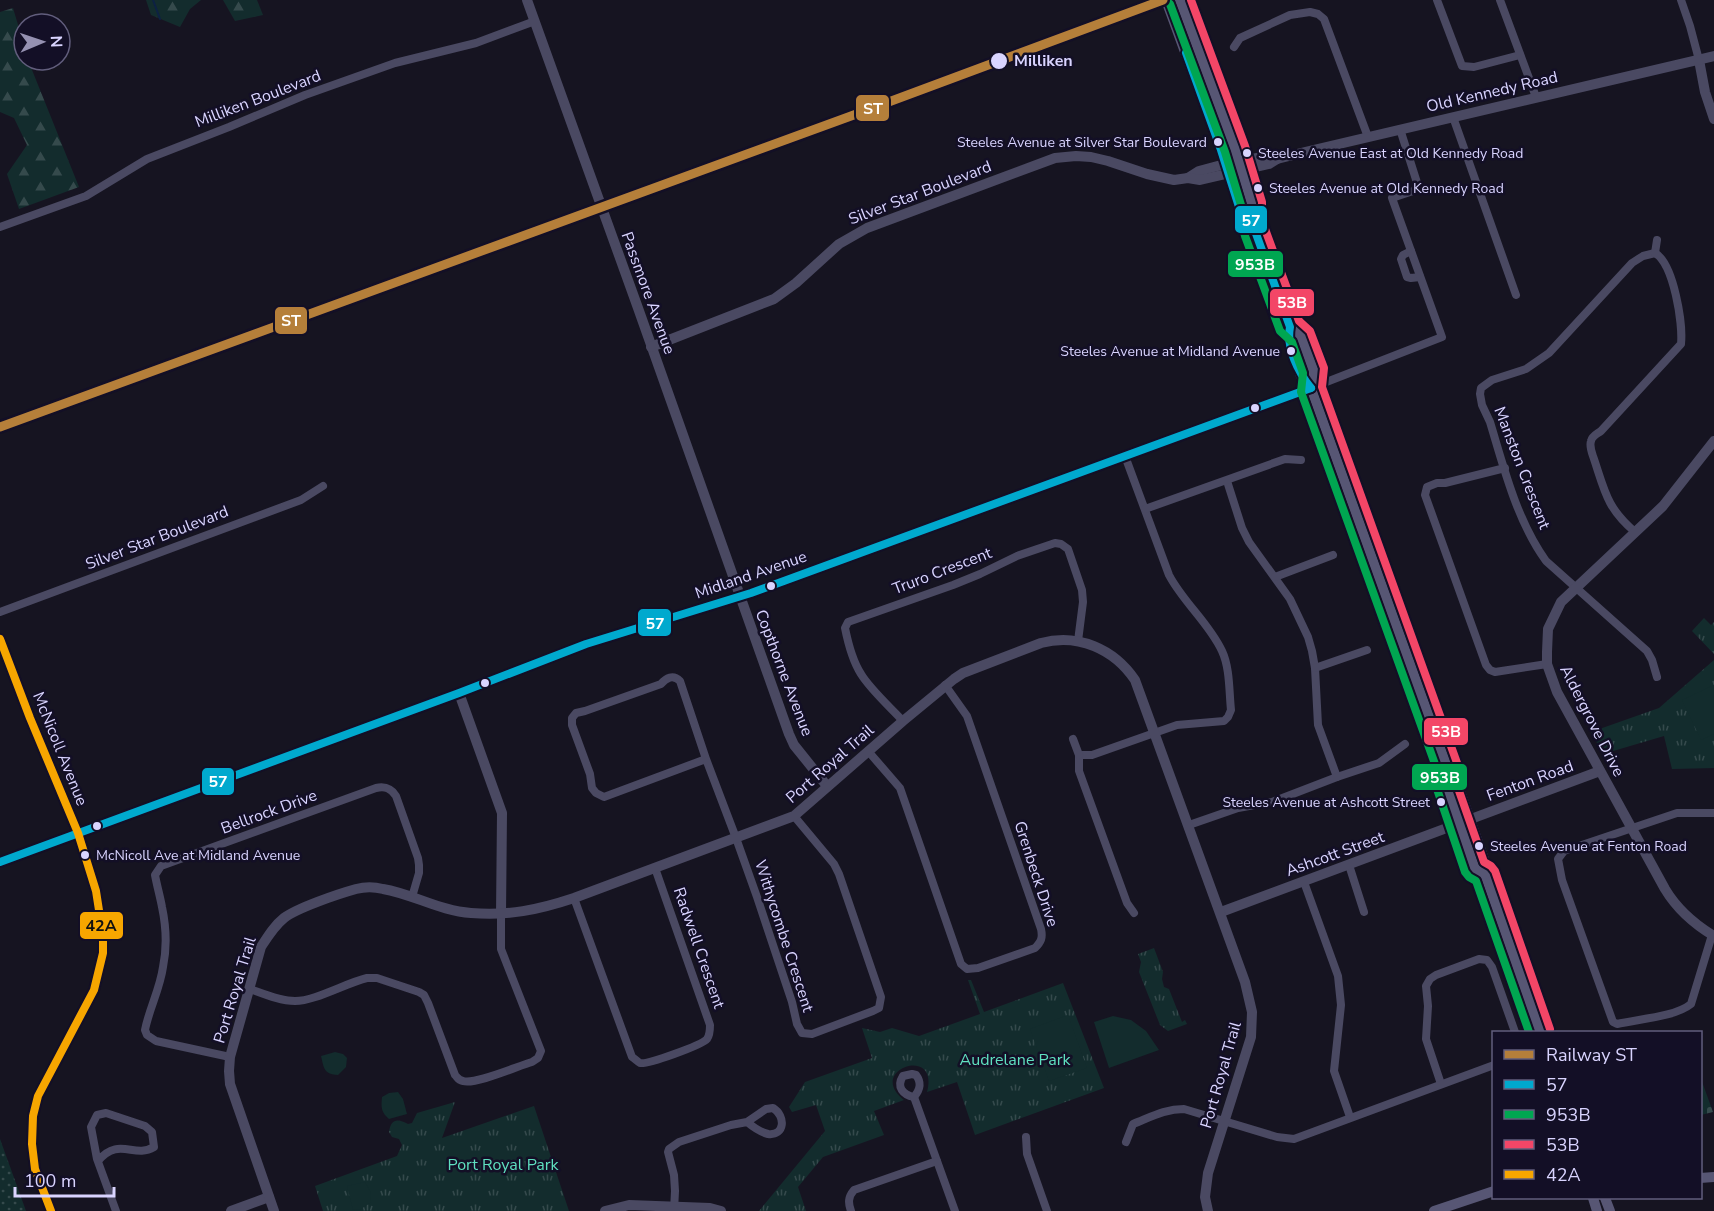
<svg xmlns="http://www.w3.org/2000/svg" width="1714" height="1211" font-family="'Nunito Sans',sans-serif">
<defs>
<pattern id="grass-dots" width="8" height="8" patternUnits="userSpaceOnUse" patternTransform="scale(1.5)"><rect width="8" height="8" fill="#132c2d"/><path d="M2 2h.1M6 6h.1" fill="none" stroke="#354a4c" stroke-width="1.8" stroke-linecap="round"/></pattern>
<pattern id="forest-firs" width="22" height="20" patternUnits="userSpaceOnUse" patternTransform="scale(1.5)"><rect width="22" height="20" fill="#132c2d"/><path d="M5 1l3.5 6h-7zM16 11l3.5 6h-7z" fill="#354a4c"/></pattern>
<pattern id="cemetery-stones" width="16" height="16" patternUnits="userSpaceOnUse" patternTransform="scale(1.5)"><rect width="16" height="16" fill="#132c2d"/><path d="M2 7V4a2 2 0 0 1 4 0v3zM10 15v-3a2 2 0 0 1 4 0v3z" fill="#354a4c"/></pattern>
<pattern id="park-tufts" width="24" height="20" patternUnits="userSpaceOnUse" patternTransform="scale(1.5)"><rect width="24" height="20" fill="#132c2d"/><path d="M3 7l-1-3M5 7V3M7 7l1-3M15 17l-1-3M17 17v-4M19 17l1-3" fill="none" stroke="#354a4c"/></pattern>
</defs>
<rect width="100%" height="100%" fill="#161421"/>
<path fill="url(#grass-dots)" d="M0,1139L26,1211H0Z"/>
<g fill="url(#forest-firs)">
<path d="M146,0H201L190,9L180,27L151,15Z"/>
<path d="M223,0H257L263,15L235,21Z"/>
<path d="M13,8L24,45V60H28L79,187L19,209L7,174L27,145L14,118L0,112V12Z"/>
</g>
<path fill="url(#cemetery-stones)" d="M1701,1079L1713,1112L1701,1115H1700Z"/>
<g fill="url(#park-tufts)">
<path d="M1704,618L1711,625L1714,622V654L1692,631Z"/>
<path d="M1714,660V768L1672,769L1664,736L1603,754L1591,732L1659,708Z"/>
<path d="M1154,948L1163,972L1162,979L1164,987L1169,989L1182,1022L1185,1020L1187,1024L1168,1031L1160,1025L1139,972L1141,962L1138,954Z"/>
<path d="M968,980H971L984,1012L1063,983L1104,1088L975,1135L957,1082L927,1092C940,1044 865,1070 904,1100L874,1111L884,1135L823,1157L798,1187L806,1211H759L825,1131L816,1105L792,1112L789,1107L805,1082L872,1058L862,1028L880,1032L892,1028L919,1036L980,1014Z"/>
<path d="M455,1102L442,1138L534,1106L569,1211H323L315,1186L397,1156L402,1145L399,1139L392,1137L389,1132C391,1119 397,1118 408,1124L412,1123L417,1113Z"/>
</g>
<g fill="#132c2d">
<path d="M1714,685V734L1701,740L1682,700Z"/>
<path d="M1068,1015L1087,1068L1049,1081L1030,1029Z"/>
<path d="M1113,1016L1131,1020L1146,1031L1159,1050L1109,1068L1094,1022Z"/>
<path d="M335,1052L343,1054L347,1058L346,1067L338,1075C324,1074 324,1069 321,1056Z"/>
<path d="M398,1092L403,1099L407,1114L389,1119C381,1112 381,1108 382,1097L389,1093Z"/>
<path d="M365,1182L371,1193L370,1203L361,1209L353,1210L347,1186Z"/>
</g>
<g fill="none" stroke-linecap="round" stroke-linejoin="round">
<path stroke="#0d2144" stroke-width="2" d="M153,0L160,19"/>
<g stroke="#4a4962" stroke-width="8">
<path d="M1437,0L1462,66L1474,67L1520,55"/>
<path d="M1500,0L1536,97"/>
<path d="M1681,0L1690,26L1699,60"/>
<path d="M1234,47L1240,38L1290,15L1310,12L1318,14L1324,19L1368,137"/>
<path d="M1453,117L1516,295"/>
<path d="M0,227L86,196L147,159L229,127L305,95L395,63L476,43L535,21"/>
<path d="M1411,251L1403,255L1401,259L1407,277L1411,278L1420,277"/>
<path d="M1655,253L1643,256L1632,263L1549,353L1526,369L1492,380L1481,388L1480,394L1482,405L1490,422C1504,468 1517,521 1546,561L1647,651L1652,660L1657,677"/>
<path d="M1655,253L1657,240"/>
<path d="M1311,388L1442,337L1392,198L1419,189L1400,129"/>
<path d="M1125,456L1169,575C1183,602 1209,623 1222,651C1230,668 1229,691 1231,710L1228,717L1224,721L1177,725L1092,755H1079V771L1127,903L1134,913"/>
<path d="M1505,468L1445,483H1437L1427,487L1425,495L1486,665L1490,670L1495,672L1547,664"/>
<path d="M1227,481L1242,528L1249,542L1290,599L1308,637L1312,651L1315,668L1318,725L1337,777"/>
<path d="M1145,509L1285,459L1301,460"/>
<path d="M1635,532C1607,508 1605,492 1594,459C1592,453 1589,447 1591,441C1592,436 1597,434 1601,431L1681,344C1683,324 1674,264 1655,253"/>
<path d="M1275,577L1333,555"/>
<path d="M0,612L301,500L323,486"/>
<path d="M1315,668L1367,650"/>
<path d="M903,721C890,707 870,689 861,674C852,660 848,643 845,628L848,622L953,585L980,574L1017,556L1055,543L1061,544L1068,549L1082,590L1083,602L1078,641"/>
<path d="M1073,739L1079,755"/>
<path d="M868,751L900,788L961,964L967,969L978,968L1035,948C1041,942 1043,938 1041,929L967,716L945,685"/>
<path d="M706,759L604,797L596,793L592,788L590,774L572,725V718L576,713L585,711L661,684C666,678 673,674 680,681L706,759L736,838L757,897L792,1002L797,1024L802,1033L812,1034L873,1011L879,1008L881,997L839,874L834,864L794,816"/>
<path d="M1189,825L1238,808L1272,802L1337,777L1379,763L1405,744"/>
<path d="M1349,865L1364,912"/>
<path d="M1304,882L1338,976L1341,1005L1334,1071L1350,1117"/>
<path d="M574,898L632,1057C634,1058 638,1062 640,1063C647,1065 702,1045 707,1039C710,1035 710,1030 710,1025L655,868"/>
<path d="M1712,935L1691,1004C1675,1017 1638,1019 1617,1024L1613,1022L1562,880L1558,859L1564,851L1677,813H1714"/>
<path d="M250,989C264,994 280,1001 295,1001C315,1001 346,983 367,978H377L419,992L424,995L428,1003L455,1075C458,1078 458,1080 463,1081C475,1085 518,1066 532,1062L538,1058L541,1051L501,949V914"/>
<path d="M230,1057L156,1041L147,1035L145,1030C149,1009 160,989 163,967C167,948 166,926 162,907C160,896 157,886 155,875L161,866L376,788C385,786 391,788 396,796L418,858L419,865V873L412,897"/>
<path d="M912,1074L916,1075C922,1083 920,1090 914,1097C903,1095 896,1087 903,1076Z"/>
<path d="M1441,1084L1426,1039L1428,1006L1426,986L1430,979L1436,975L1479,959L1487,960L1492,967L1515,1032"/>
<path d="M914,1097L955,1211"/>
<path d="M1026,1137L1027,1154L1047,1211"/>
<path d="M1126,1142L1133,1124C1151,1117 1165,1109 1184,1109L1277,1137L1294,1139L1494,1065"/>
<path d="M98,1161C119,1136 134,1159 154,1147L152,1132L145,1126L106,1113L97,1115L91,1127L97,1159L116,1211"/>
<path d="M674,1211L675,1191L674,1175L668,1152L669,1149L679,1142L731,1125L747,1122L766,1109L773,1108C786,1116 785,1136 768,1134C760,1132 753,1127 747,1122"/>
<path d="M851,1211C848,1203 848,1197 854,1190L937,1161"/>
</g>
<g stroke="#4a4962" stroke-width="10">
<path d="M527,0L638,308L789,734L794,745L827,786"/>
<path d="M1699,60L1705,92L1714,119"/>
<path d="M1188,178L1199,171L1225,164L1268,156L1277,159"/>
<path d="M651,347L774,299L796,283L839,244L867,228L1055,158L1076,156L1091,157L1108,161L1147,174L1174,180L1188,178L1200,180L1269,164L1277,159L1305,152L1714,56"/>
<path d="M1714,441L1663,506L1561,602L1548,629L1547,652V664L1557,692L1665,889C1677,909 1694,924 1714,936"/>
<path d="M459,693L502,813L501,914"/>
<path d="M1221,912L1600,771"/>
<path d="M231,1211L269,1197"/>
<path d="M274,1211L230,1084L229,1071L230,1057L261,947C268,936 274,926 284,918C297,908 338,894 356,889C364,887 375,887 383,889C413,894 440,911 471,913C508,916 538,910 574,898L794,816L903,721L954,679L963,673L1041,643C1078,633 1114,649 1135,680L1245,982L1252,1012L1251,1037L1208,1173L1205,1197L1208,1211"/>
<path d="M605,1211L629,1205L710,1208L721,1211"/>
</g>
<g stroke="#575674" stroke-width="10">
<path d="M1166,0L1221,150L1240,210L1251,220"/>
<path d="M1180,0L1235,149L1252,204L1251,220L1255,232L1290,327L1301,336L1314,372L1311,388"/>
<path d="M1290,327L1288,339L1301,376L1311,388L1451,778L1457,783L1486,865L1485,874L1540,1032"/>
<path d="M0,639L30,718L78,833L96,891L103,936V953L94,990L38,1096L33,1116L32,1144L35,1169L51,1211"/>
<path d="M1451,778L1447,787L1475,869L1485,874"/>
<path d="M0,862L459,693L586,644L751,593L1311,388"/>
<path d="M1700,1178L1714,1177"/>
<path d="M1593,1198L1597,1211"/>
<path d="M1605,1198L1610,1211"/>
<path d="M1434,1211L1494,1191"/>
</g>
<g stroke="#130f26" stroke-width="12">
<g id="bus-1">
<path d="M1186,53L1221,150L1240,210L1251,220L1290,327C1286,348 1298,372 1311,388"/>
<path d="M0,862L459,693L586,644L751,593L1311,388"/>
</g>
</g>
<g stroke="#130f26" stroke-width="12">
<path id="bus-2" d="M1170,4L1225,152L1241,205V221L1245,236L1280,331L1292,342L1303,373L1301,392L1440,778L1437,789L1465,872L1469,877L1476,881L1529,1032"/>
</g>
<g stroke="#130f26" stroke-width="12">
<path id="bus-3" d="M1191,0L1245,146L1262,202V219L1265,229L1299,321L1310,331L1324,368L1322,387L1461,774V780L1458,788L1484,862L1491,866L1495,871L1550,1029"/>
</g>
<g stroke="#130f26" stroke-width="12">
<path id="bus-4" d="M0,639L30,718L78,833L96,891L103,936V953L94,990L38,1096L33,1116L32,1144L35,1169L51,1211"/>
</g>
<use href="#bus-1" stroke="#00a9ce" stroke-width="8"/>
<use href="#bus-2" stroke="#00a651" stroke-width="8"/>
<use href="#bus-3" stroke="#f34667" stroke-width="8"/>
<use href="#bus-4" stroke="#f7a600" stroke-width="8"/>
<g stroke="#130f26" stroke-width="14">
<path id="rail-1" d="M0,427L851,116L1163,0"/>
</g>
<use href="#rail-1" stroke="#b57f3a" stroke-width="9"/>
</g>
<g fill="#d9d4ff" stroke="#130f26" stroke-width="2">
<circle cx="999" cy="61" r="9"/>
<circle cx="1218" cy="142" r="5"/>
<circle cx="1247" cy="153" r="5"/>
<circle cx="1258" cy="188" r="5"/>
<circle cx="1291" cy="351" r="5"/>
<circle cx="1255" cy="408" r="5"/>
<circle cx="771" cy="586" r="5"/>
<circle cx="485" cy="683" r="5"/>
<circle cx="1441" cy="802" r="5"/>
<circle cx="97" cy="826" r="5"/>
<circle cx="1479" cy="846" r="5"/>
<circle cx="85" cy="855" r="5"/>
</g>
<g text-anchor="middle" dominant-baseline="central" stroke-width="5" stroke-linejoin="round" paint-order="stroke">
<g font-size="14" fill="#d9d4ff" stroke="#130f26" text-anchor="start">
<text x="1207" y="142" text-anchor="end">Steeles Avenue at Silver Star Boulevard</text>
<text x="1258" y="153">Steeles Avenue East at Old Kennedy Road</text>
<text x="1269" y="188">Steeles Avenue at Old Kennedy Road</text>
<text x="1280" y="351" text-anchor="end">Steeles Avenue at Midland Avenue</text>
<text x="1430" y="802" text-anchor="end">Steeles Avenue at Ashcott Street</text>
<text x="1490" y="846">Steeles Avenue at Fenton Road</text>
<text x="96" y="855">McNicoll Ave at Midland Avenue</text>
</g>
<g font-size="16" font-weight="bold" fill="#d9d4ff" stroke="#130f26" text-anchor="start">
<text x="1014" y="61">Milliken</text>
</g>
<g font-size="16" fill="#d9d4ff" stroke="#130f26">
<text transform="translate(1492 92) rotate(-13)">Old Kennedy Road</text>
<text transform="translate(258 99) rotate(-21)">Milliken Boulevard</text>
<text transform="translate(920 193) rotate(-21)">Silver Star Boulevard</text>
<text transform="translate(648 293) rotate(70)">Passmore Avenue</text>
<text transform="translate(1522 468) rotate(69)">Manston Crescent</text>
<text transform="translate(157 538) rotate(-21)">Silver Star Boulevard</text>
<text transform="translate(942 571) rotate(-21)">Truro Crescent</text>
<text transform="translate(751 575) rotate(-19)">Midland Avenue</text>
<text transform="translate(784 673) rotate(69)">Copthorne Avenue</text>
<text transform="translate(1592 721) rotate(63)">Aldergrove Drive</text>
<text transform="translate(60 749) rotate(68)">McNicoll Avenue</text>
<text transform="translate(830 764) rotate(-41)">Port Royal Trail</text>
<text transform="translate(1530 781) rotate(-20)">Fenton Road</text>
<text transform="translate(269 812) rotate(-20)">Bellrock Drive</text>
<text transform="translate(1335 854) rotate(-20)">Ashcott Street</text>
<text transform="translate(1036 874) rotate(72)">Grenbeck Drive</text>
<text transform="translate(784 936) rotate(72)">Withycombe Crescent</text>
<text transform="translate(699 948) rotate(71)">Radwell Crescent</text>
<text transform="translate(235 990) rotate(-73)">Port Royal Trail</text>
<text transform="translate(1221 1075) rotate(-74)">Port Royal Trail</text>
</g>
<g font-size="16" fill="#5fe0c0" stroke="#130f26">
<text x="1015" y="1060">Audrelane Park</text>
<text x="503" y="1165">Port Royal Park</text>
</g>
</g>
<g stroke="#130f26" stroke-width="2">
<rect x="855" y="94" width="35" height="28" rx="6" fill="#b57f3a"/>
<rect x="1234" y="205" width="34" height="29" rx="6" fill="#00a9ce"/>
<rect x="1227" y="250" width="57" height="28" rx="6" fill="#00a651"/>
<rect x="1269" y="288" width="46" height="29" rx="6" fill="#f34667"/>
<rect x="274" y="306" width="34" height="29" rx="6" fill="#b57f3a"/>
<rect x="637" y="608" width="35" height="29" rx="6" fill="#00a9ce"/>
<rect x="1423" y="717" width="46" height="29" rx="6" fill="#f34667"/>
<rect x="1411" y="763" width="57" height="28" rx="6" fill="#00a651"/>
<rect x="201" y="767" width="34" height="29" rx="6" fill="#00a9ce"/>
<rect x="79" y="911" width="45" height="29" rx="6" fill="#f7a600"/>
</g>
<g font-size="16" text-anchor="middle" font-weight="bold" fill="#fff">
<text x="873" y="114">ST</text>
<text x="1251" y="226">57</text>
<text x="1255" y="270">953B</text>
<text x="1292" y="308">53B</text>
<text x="291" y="326">ST</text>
<text x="655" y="629">57</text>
<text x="1446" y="737">53B</text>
<text x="1440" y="783">953B</text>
<text x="218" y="787">57</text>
</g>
<g font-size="16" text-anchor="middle" font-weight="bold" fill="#111">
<text x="101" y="931">42A</text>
</g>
<rect x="1492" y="1031" width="210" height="168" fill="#130f26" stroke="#625e7d" stroke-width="1.5"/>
<rect x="1504" y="1050" width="30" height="9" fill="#b57f3a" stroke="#625e7d" stroke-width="1.5"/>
<text x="1546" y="1061" font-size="18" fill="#d9d4ff">Railway ST</text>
<rect x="1504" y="1080" width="30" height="9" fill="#00a9ce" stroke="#625e7d" stroke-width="1.5"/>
<text x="1546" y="1091" font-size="18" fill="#d9d4ff">57</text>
<rect x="1504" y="1110" width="30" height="9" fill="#00a651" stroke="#625e7d" stroke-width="1.5"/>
<text x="1546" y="1121" font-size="18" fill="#d9d4ff">953B</text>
<rect x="1504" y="1140" width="30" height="9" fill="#f34667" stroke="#625e7d" stroke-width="1.5"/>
<text x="1546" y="1151" font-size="18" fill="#d9d4ff">53B</text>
<rect x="1504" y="1170" width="30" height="9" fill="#f7a600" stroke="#625e7d" stroke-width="1.5"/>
<text x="1546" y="1181" font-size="18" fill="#d9d4ff">42A</text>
<g transform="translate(42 42) rotate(88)"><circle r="28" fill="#130f26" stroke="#625e7d" stroke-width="1.5"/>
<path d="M0-4.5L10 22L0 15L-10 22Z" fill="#9591b1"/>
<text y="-9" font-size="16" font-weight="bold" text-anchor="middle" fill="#d9d4ff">N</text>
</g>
<path d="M15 1187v9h99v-9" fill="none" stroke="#d9d4ff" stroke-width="3"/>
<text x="24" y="1187" font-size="18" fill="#d9d4ff" stroke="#130f26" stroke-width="4.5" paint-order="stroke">100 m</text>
</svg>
